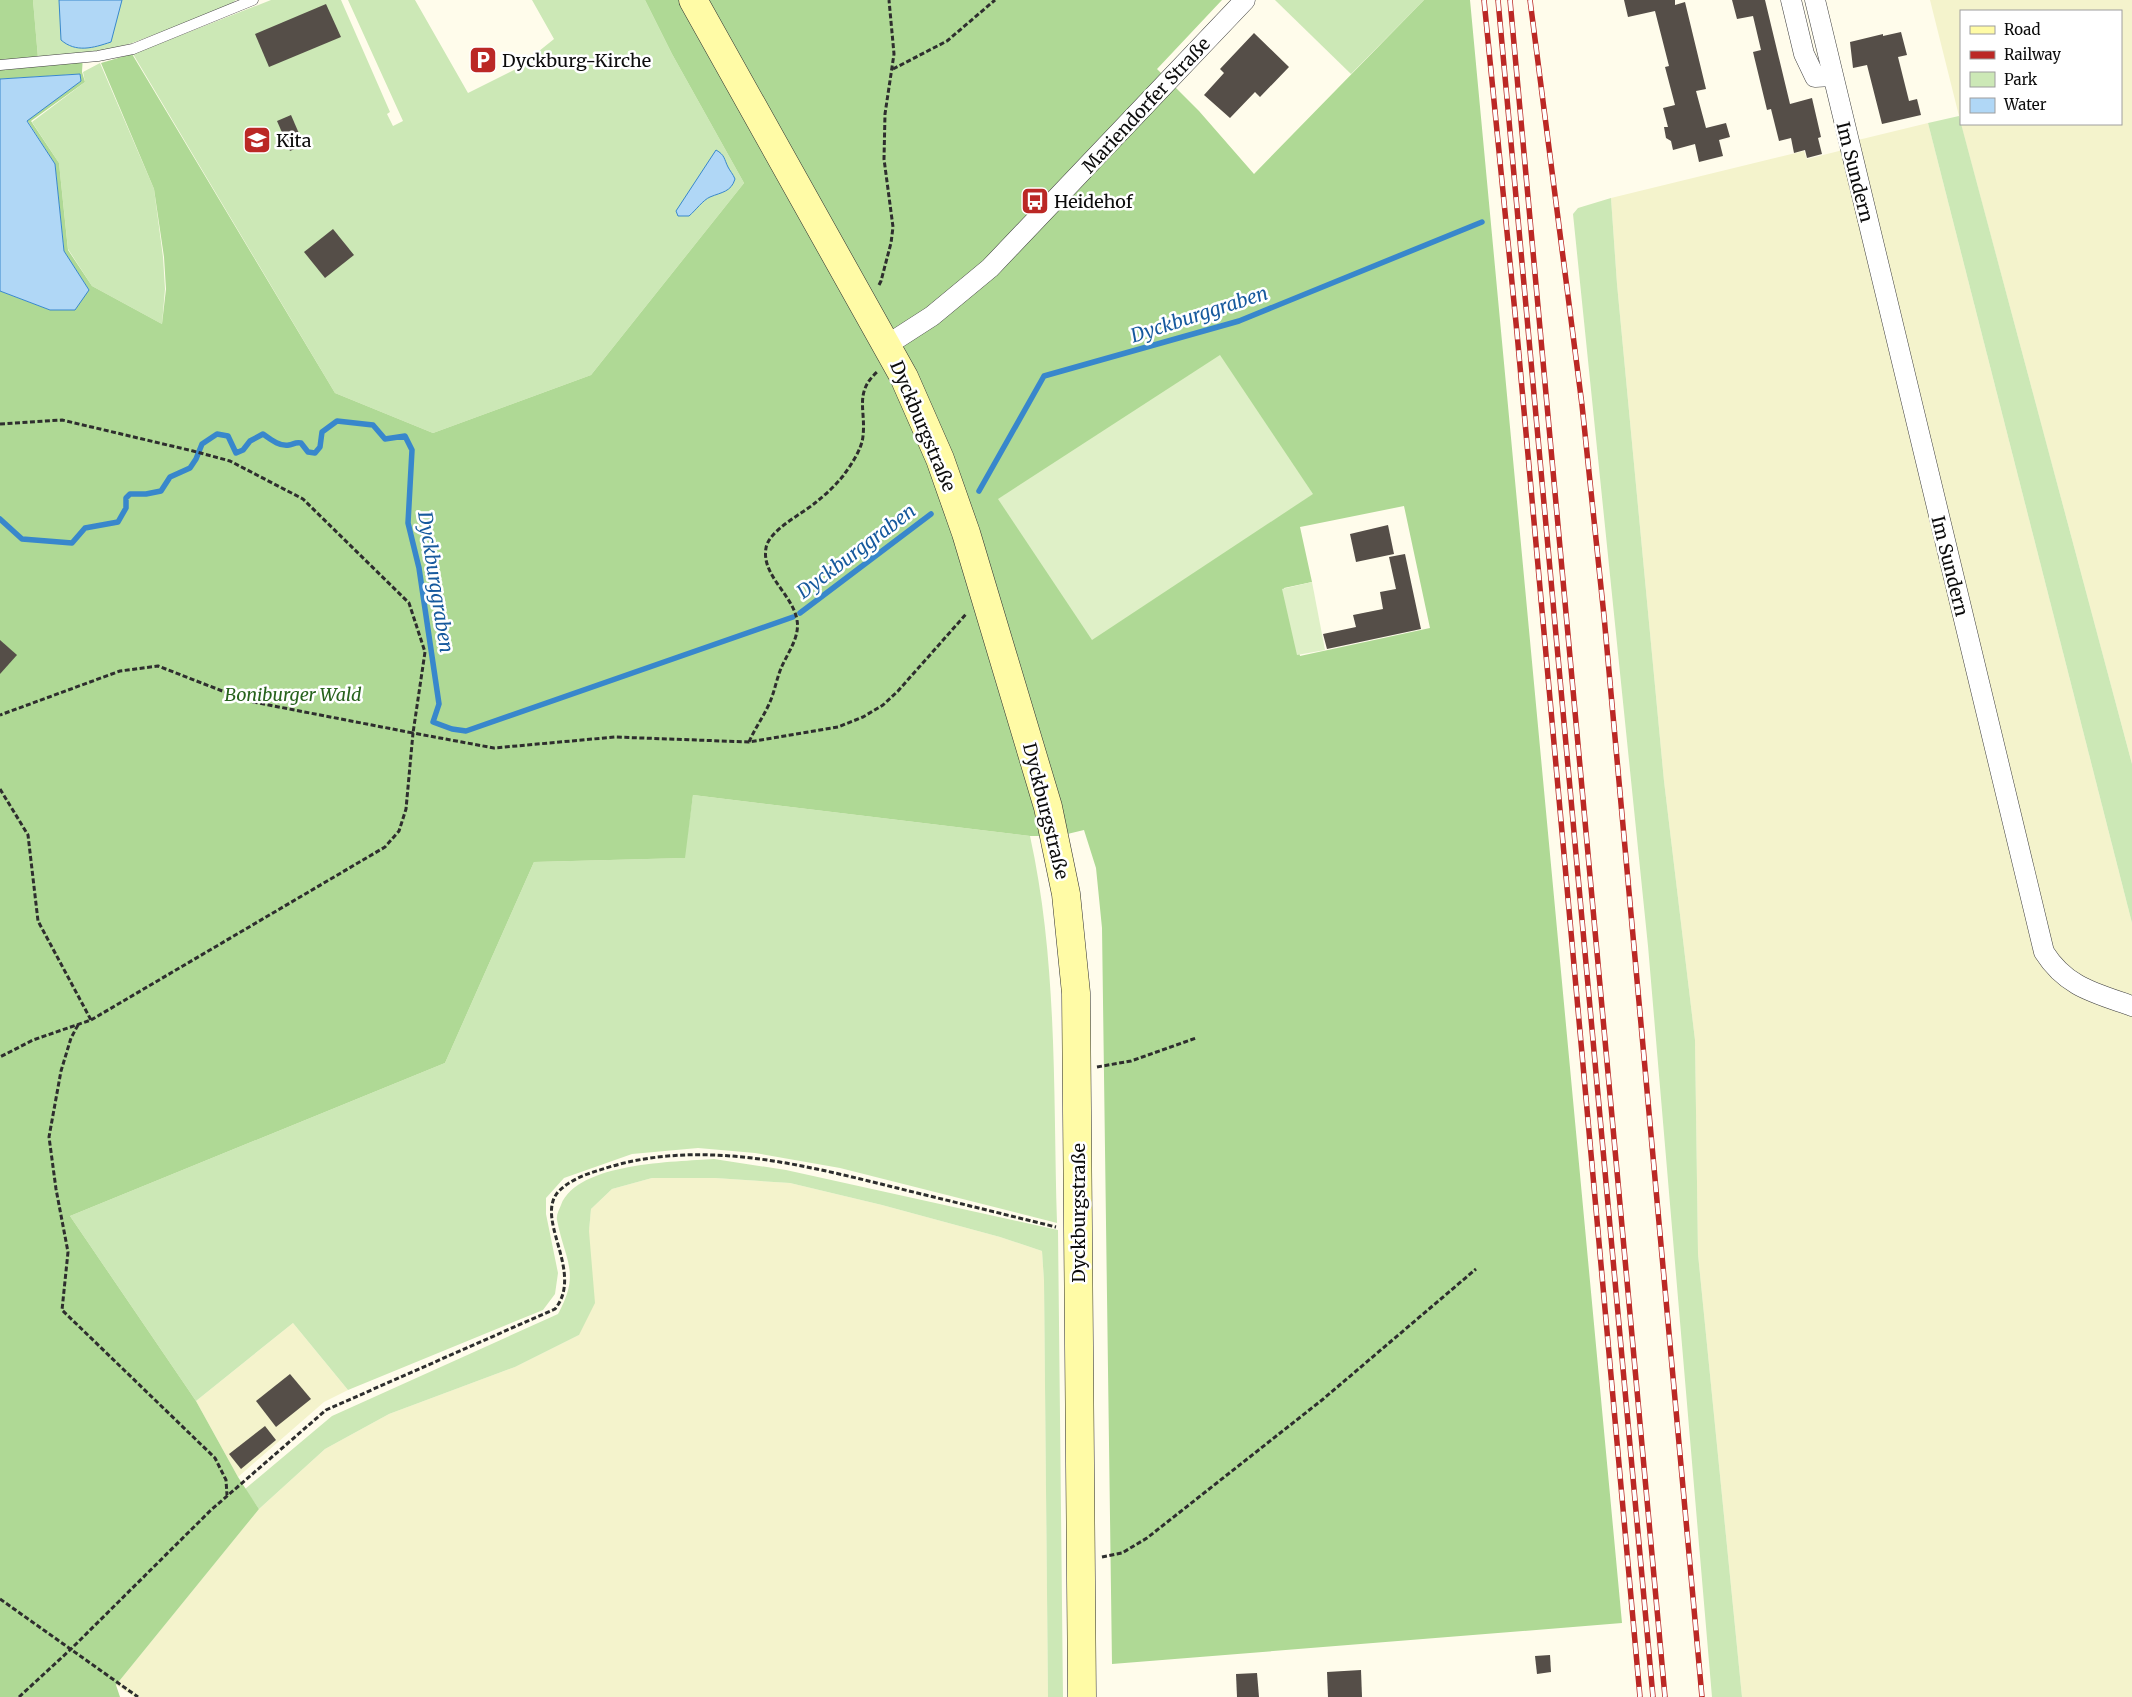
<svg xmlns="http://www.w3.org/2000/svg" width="2132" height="1697" font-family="Merriweather,serif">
<rect width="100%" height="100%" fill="#fffceb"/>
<g fill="#f4f3cc">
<path d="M1930,0H2132V764L1961,124H2121V11H1961V124Z"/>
<path d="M1928,123L2132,923V1697H1742L1698,1254L1695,1040L1664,781L1617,284L1611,198L1804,151L1807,159L1839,151L1858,140Z"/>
<path d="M652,1178H715L790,1183L882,1205L1000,1237L1042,1251L1044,1281L1048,1697H134L116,1685L259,1509L325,1449L389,1414L515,1367L579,1335L591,1209L612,1189Z"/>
<path d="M293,1323L348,1390L324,1402L238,1477L196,1401Z"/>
</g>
<g fill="#cce8b6">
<path d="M33,0H236L226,8L132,43L97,53L38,58Z"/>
<path d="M271,0H341L390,112L387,114L393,126L403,121L348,0H415L468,93L518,68L554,39L532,0H645L672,54L744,183L591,375L433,433L335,393L133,54Z"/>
<path d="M1275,0H1424L1351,74Z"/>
<path d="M100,63L154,189L163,257L165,289L162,324L92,286L68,249L59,163L32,122L85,82L83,72Z"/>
<path d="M1959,116L2132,764V923L1928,123Z"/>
<path d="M1611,198L1617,284L1664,781L1695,1040L1698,1254L1742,1697H1712L1648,946L1573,214L1578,208Z"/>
<path d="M693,795L1030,836C1058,963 1053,1094 1057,1223L840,1168L755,1153L698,1148L632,1154L564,1178L546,1198V1214L558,1273L555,1294L543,1310L348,1390L293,1323L196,1401L70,1216L445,1063L534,862L684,858Z"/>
<path d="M714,1159L786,1170L1058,1230L1063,1697H1048L1044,1281L1042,1251L1000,1237L882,1205L790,1183L715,1178H652L612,1189L591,1209L589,1231L595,1303L579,1335L515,1367L389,1414L325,1449L259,1509L245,1489L332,1416L558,1314C581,1273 565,1261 557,1220C556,1215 559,1210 561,1205C578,1162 675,1162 714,1159Z"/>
</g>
<path fill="#afd995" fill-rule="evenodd" d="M0,0H33L38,58L83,55L82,72L85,82L31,121L59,163L68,250L92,286L162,324L166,289L164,257L154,189L101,63L132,54L335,393L433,433L591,375L744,183L672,54L645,0H1222L1157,69L1199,111L1254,174L1424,0H1470L1622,1623L1112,1664L1102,928L1096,868L1084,830L1059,836H1030L693,795L685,858L534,862L445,1063L70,1216L196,1401L238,1477L259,1509L116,1685L120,1697H0V291L50,310L89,290L64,251L55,164L27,120L81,81L79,74L0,79ZM1404,506L1430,628L1300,656L1284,588L1312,582L1300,527Z"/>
<g fill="#dff0c7">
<path d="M1220,355L1313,494L1092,640L998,499Z"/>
<path d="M1312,582L1325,650L1297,655L1282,589Z"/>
</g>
<g fill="#b0d7f6" stroke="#3887cc">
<path d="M59,0H122L111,42C93,48 76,53 61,40Z"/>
<path d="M80,74L81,81L27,121L55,164L64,251L89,290L75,310H50L0,291V79Z"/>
<path d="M716,150C725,155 724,159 728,167C730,171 733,174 735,179C731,192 722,192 710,197C703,200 696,210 689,216H678L676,211Z"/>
</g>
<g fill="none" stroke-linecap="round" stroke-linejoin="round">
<g stroke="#3887cc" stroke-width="5.5">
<path d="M979,491L1044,376L1239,321L1482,222"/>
<path d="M0,519L22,539L72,543L85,528L118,522L126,508V498L130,494H146L161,491L170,477L190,468L196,459L202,444L217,434L228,436L236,453L243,450L250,441L263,434C270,439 280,447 289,445C294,444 295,442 301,443L308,452L315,453L320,447L322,432L337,421L373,425L385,439L405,436L412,450L408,523L419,568L439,704L433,722L452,729L466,731L793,617"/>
<path d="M800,613L931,514"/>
</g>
</g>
<g fill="#554e48">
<path d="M1624,0H1675V5L1685,2L1706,89L1696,91L1706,128L1726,123L1730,137L1719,140L1723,156L1699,162L1695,144L1673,150L1671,141L1666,138L1664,127H1668L1663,108L1675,105L1665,67L1669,66L1655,11L1628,17Z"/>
<path d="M1732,0H1765L1790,104L1812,98L1821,137L1818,138L1822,154L1807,158L1805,150L1794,153L1791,138L1779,141L1771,109L1767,110L1753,52L1761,50L1753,16L1737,19Z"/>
<path d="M326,4L341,37L269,67L255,34Z"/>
<path d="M1901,32L1907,55L1898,57L1909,101L1917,99L1921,115L1882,124L1867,65L1853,68L1850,42L1883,34V36Z"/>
<path d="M1254,33L1289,67L1260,97L1255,92L1230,118L1204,95L1224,73L1220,69Z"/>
<path d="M291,115L304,145L290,151L277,121Z"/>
<path d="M333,229L354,255L325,278L304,252Z"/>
<path d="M1388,525L1394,554L1356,562L1350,534Z"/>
<path d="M1405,554L1421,629L1327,649L1323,634L1356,627L1353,615L1383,609L1380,592L1396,589L1389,557Z"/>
<path d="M0,640L17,655L0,674Z"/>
<path d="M290,1374L311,1399L276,1427L256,1401Z"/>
<path d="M265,1426L276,1440L241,1469L229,1454Z"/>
<path d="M1550,1655L1551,1672L1537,1674L1535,1656Z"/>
<path d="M1361,1670L1362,1697H1328L1327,1672Z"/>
<path d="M1257,1673L1259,1697H1237L1236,1674Z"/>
</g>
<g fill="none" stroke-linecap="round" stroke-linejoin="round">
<g stroke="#3f3f3f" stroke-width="11">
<path id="lane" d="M0,65L98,56L133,49L253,0"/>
</g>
<g stroke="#3f3f3f" stroke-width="21">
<g id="street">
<path d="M1791,0L1804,54L1815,77L1832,76"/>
<path d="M1815,0L2044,952C2066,987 2095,993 2132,1006"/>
<path d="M887,345L932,316L990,268L1245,0"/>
</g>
</g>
<g stroke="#2e2e2e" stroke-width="29">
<path id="secondary" d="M693,0L904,377L940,459L966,533L1048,807L1066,894L1076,993L1082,1697"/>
</g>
<g stroke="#2e2e2e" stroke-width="3" stroke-dasharray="5 2.5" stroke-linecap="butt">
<path d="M893,69L947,41L995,0"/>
<path d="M879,285L881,281L891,243L893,227L884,159L885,114L894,54L889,0"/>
<path d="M0,424L62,420L193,451L230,461L303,499L409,603L425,652L413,733L248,701L158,666L120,671L0,715"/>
<path d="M749,742C755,728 764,716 770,702C775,690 777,677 782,666C789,651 800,636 797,620C793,595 761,575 766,548C769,530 802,514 815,503C825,495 835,486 843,476C851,465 862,449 863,436C866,410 854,393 877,372"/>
<path d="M0,789L28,835L38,921L91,1020L33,1040L0,1057"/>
<path d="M91,1020L385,847L399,831L406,809L413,733L494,748L615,737L749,742L838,727L863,717L883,705L898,691L967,613"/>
<path d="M78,1025L71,1038L61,1071L49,1137L56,1189L68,1252L62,1310L215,1458L226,1480L227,1495"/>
<path d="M1097,1067L1131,1061L1196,1038"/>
<path d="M1102,1557L1122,1553L1147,1538L1322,1400L1476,1269"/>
<path d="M0,1599L138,1697"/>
<path d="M19,1697L71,1649L211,1510L326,1410L555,1309C585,1272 533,1218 559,1191C572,1178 590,1173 606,1168C702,1138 804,1165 897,1188C950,1201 1003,1214 1056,1227"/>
</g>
<use href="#lane" stroke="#fff" stroke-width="10"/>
<use href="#street" stroke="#fff" stroke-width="20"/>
<use href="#secondary" stroke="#fffba6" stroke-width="28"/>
<g stroke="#bb2825" stroke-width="5.5">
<g id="rail">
<path d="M1484,0L1517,333L1640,1697"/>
<path d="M1498,0L1653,1697"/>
<path d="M1510,0L1665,1697"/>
<path d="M1530,0L1582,405L1604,616L1702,1697"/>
</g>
</g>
<use href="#rail" stroke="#fff" stroke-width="4" stroke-dasharray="11" stroke-linecap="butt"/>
</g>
<defs>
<g id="parking-square" transform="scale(1.4375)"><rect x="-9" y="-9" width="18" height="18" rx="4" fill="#bb2825" stroke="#fff"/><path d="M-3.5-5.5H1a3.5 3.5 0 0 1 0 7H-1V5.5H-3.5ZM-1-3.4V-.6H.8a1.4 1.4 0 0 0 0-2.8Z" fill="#fff"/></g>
<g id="school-square" transform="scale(1.4375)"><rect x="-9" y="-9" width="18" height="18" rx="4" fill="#bb2825" stroke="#fff"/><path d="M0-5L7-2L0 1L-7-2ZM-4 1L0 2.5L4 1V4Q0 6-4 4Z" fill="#fff"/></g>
<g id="bus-square" transform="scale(1.4375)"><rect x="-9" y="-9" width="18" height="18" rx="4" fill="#bb2825" stroke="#fff"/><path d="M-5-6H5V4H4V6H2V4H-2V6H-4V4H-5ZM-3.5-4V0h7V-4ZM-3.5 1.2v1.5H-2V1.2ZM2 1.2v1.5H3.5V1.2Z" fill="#fff"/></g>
</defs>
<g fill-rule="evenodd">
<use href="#parking-square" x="483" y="60"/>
<use href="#school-square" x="257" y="140"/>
<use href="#bus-square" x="1035" y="201"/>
</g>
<g text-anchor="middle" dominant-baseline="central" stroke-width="5" stroke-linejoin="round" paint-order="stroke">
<g font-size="18" fill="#0c0c0c" stroke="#fff" text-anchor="start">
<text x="502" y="60">Dyckburg-Kirche</text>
<text x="276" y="140">Kita</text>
<text x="1054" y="201">Heidehof</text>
</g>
<g font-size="18" fill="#0c0c0c" stroke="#fff">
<text transform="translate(1146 105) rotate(-47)">Mariendorfer Straße</text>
<text transform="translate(1855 172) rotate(76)">Im Sundern</text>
<text transform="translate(923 426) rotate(67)">Dyckburgstraße</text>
<text transform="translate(1950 566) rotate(76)">Im Sundern</text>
<text transform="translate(1046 811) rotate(76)">Dyckburgstraße</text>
<text transform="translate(1078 1213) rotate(-90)">Dyckburgstraße</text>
</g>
<g font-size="18" font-style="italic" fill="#27631d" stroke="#fff">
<text x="293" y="694">Boniburger Wald</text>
</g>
<g font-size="19" font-style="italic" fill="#16599d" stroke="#fff">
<text transform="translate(1199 314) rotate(-18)">Dyckburggraben</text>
<text transform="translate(856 551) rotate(-37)">Dyckburggraben</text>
<text transform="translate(436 582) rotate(81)">Dyckburggraben</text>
</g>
</g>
<rect x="1960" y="10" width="162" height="115" fill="#ffffff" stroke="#9e9e9e"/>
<rect x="1970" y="26" width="25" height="8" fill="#fffba6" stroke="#9e9e9e"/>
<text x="2004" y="35" font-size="15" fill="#0c0c0c">Road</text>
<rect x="1970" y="51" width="25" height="8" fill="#bb2825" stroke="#9e9e9e"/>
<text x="2004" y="60" font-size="15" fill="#0c0c0c">Railway</text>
<rect x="1970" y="72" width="25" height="15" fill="#cce8b6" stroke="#9e9e9e"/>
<text x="2004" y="85" font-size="15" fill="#0c0c0c">Park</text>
<rect x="1970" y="98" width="25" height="15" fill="#b0d7f6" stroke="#9e9e9e"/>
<text x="2004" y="110" font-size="15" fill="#0c0c0c">Water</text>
</svg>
